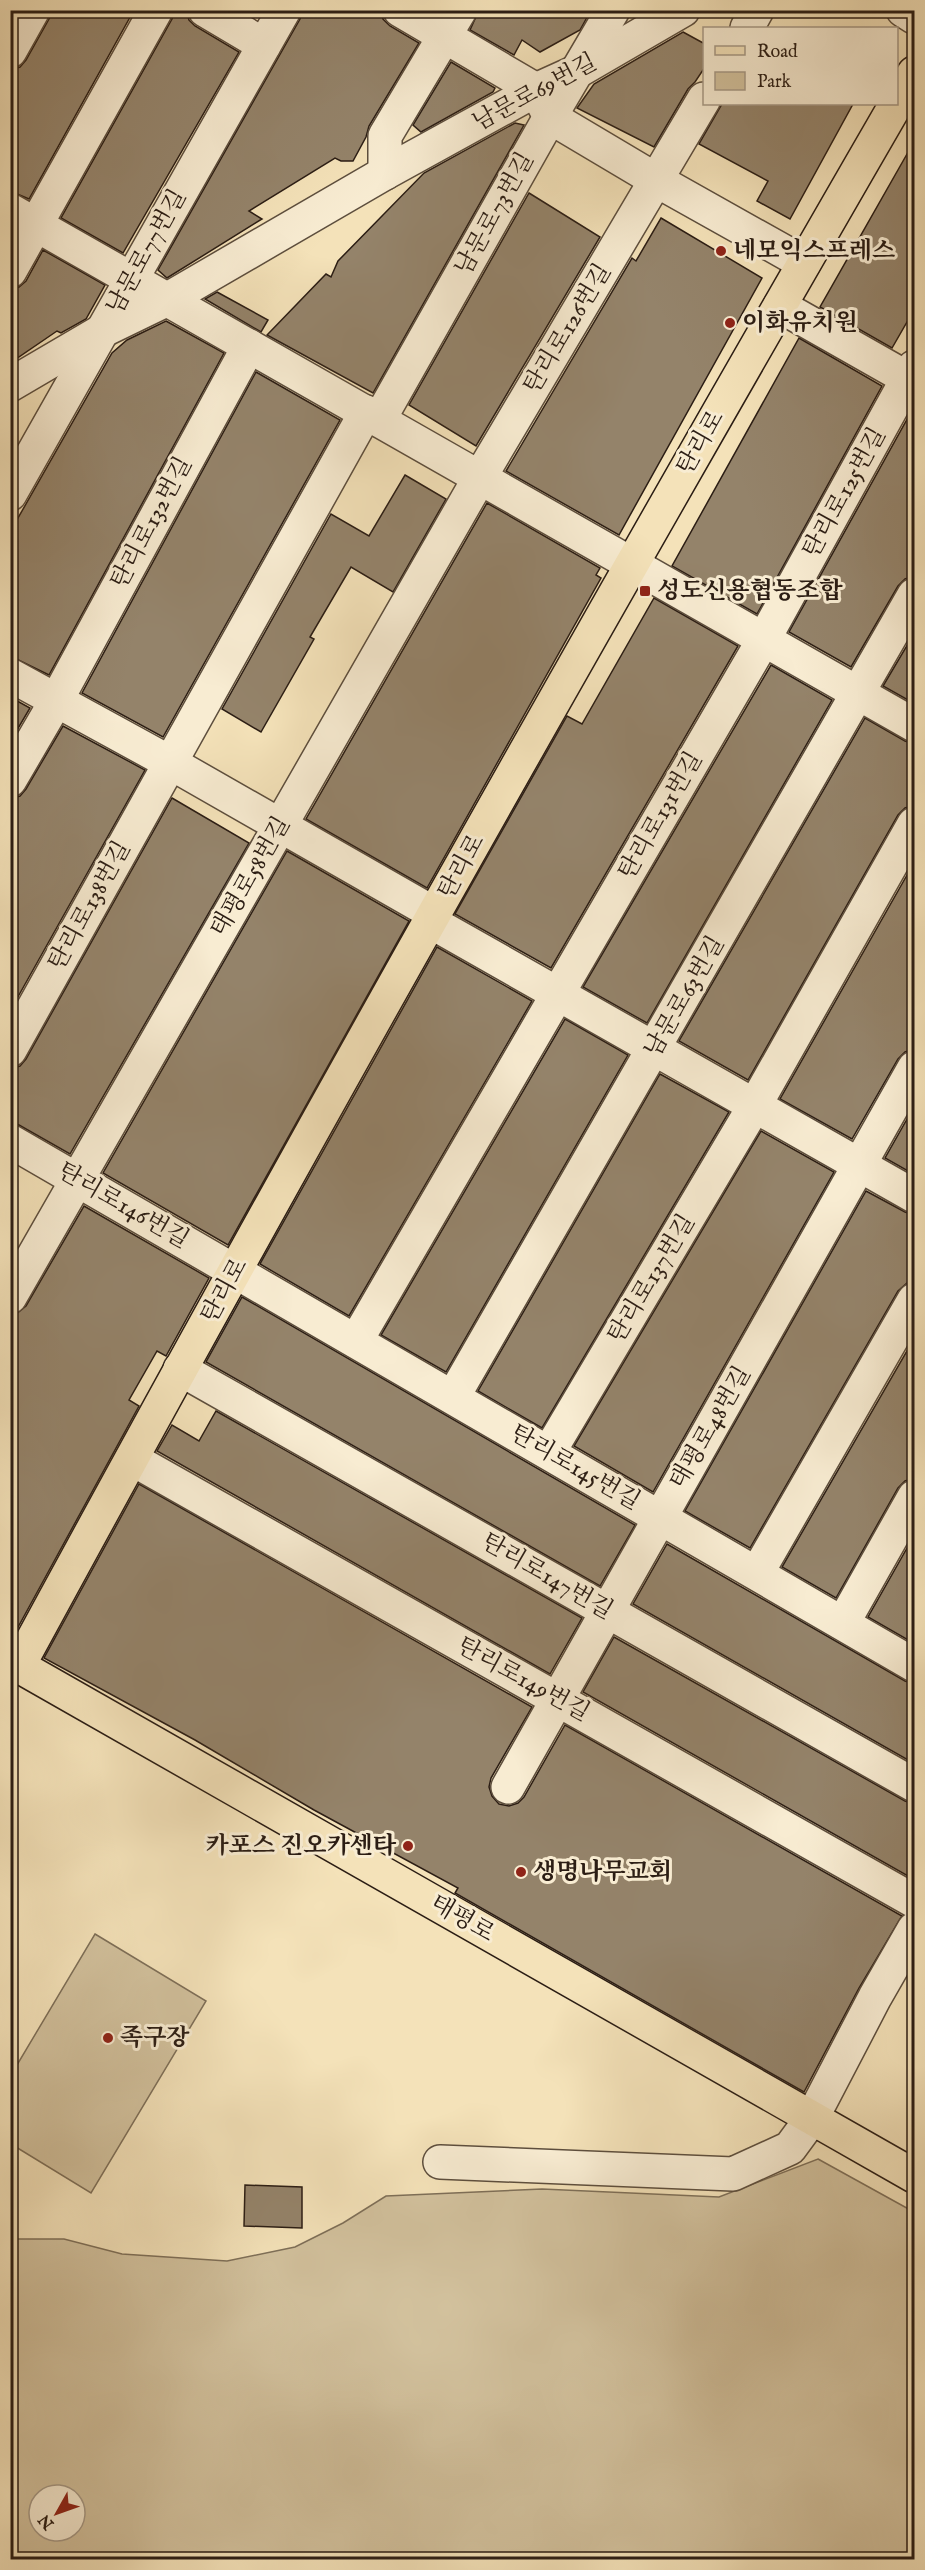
<svg xmlns="http://www.w3.org/2000/svg" width="925" height="2570" font-family="'IM FELL English','Noto Serif KR',serif">
<rect width="100%" height="100%" fill="#f4e2b9"/>
<filter id="stains"><feTurbulence type="fractalNoise" baseFrequency=".00333" numOctaves="4"/><feColorMatrix values="0 0 0 0 .2 0 0 0 0 .09 0 0 0 0 .02 0 0 0 .5 -.17"/></filter>
<radialGradient id="worn" r=".72"><stop offset=".6" stop-color="#630" stop-opacity="0"/><stop offset="1" stop-color="#630" stop-opacity=".3"/></radialGradient>
<g fill="#d2c19d" stroke="#7e6f58" stroke-width="1.5" fill-rule="evenodd">
<path d="M95,1934L206,2001L91,2193L11,2144V2075Z"/>
<path d="M818,2159L914,2212V2559H11V2239H64L122,2254L227,2261L295,2247L343,2223L386,2196L542,2189L719,2197ZM39,2495H75V2531H39Z"/>
</g>
<g fill="#94836a" stroke="#2b1d14" stroke-width="1.5">
<path d="M52,10H134L29,199L10,191V70L20,67L26,60L49,19Z"/>
<path d="M175,10H186L189,20L195,26L239,52L123,253L61,218L172,19Z"/>
<path d="M303,10H381L383,19L390,26L419,43L369,126L366,137L353,161H341L335,158L249,211L262,219L167,278L158,270L300,19Z"/>
<path d="M479,10H591L580,30L540,52L522,40L514,55L470,30Z"/>
<path d="M683,32L705,44V67L695,82L688,89L654,147L577,108L594,84Z"/>
<path d="M451,62L495,88L493,92L421,132L413,125Z"/>
<path d="M722,104H853L790,219L757,201L768,181L699,144Z"/>
<path d="M515,123L524,125L373,393L267,335L326,274L331,277L338,261L424,173Z"/>
<path d="M915,140V308L892,348L820,307Z"/>
<path d="M529,193L600,237L476,446L409,405Z"/>
<path d="M661,218L762,278L619,535L506,471L632,258L636,261Z"/>
<path d="M43,250L105,285L86,319L61,333L57,331L10,363V290L19,287L26,281Z"/>
<path d="M217,292L268,320L261,332L205,299Z"/>
<path d="M166,321L224,353L49,675L10,656V532L112,353L127,340Z"/>
<path d="M799,338L882,386L757,614L672,566Z"/>
<path d="M256,372L340,420L163,737L82,693Z"/>
<path d="M915,405V576L905,579L898,586L851,667L789,632Z"/>
<path d="M405,475L446,499L393,592L351,567L310,637L314,639L261,732L222,709L331,514L369,536Z"/>
<path d="M487,503L600,568L596,575L601,578L427,888L306,819Z"/>
<path d="M654,598L738,646L551,968L455,914L567,716L582,724Z"/>
<path d="M915,632V704L883,686Z"/>
<path d="M771,665L832,700L647,1023L583,987Z"/>
<path d="M10,697L30,708L10,742Z"/>
<path d="M865,718L905,741L915,744V805L905,808L898,815L748,1080L679,1041Z"/>
<path d="M63,726L145,770L10,1011V799L20,796L26,789Z"/>
<path d="M172,798L249,843L70,1154L19,1125L10,1122V1069L20,1066L26,1059Z"/>
<path d="M287,851L409,921L228,1245L103,1173Z"/>
<path d="M915,861V1049L905,1052L898,1059L852,1139L780,1099Z"/>
<path d="M437,947L532,1001L349,1316L260,1264Z"/>
<path d="M565,1019L628,1055L446,1372L381,1335Z"/>
<path d="M660,1074L729,1112L542,1428L478,1391Z"/>
<path d="M915,1105V1175L885,1158Z"/>
<path d="M761,1131L834,1172L653,1492L574,1446Z"/>
<path d="M866,1191L905,1212L915,1215V1269L907,1283L898,1291L750,1548L685,1511Z"/>
<path d="M84,1206L209,1278L166,1356L157,1351L129,1400L139,1406L11,1640L10,1324L16,1314L26,1306Z"/>
<path d="M242,1297L635,1525L600,1586L206,1362Z"/>
<path d="M915,1337V1478L905,1481L898,1488L836,1598L782,1567Z"/>
<path d="M216,1411L582,1618L550,1674L157,1451L172,1425L199,1441Z"/>
<path d="M139,1484L532,1707L491,1778L489,1787L492,1796L499,1804L509,1806L518,1803L524,1797L565,1725L902,1916L859,1988L804,2092L455,1893L458,1888L314,1810L195,1740L44,1658Z"/>
<path d="M915,1534V1644L868,1617Z"/>
<path d="M667,1544L905,1681L915,1684V1764L633,1604Z"/>
<path d="M614,1637L905,1801L915,1804V1880L583,1692Z"/>
<path d="M245,2185L302,2187V2228L244,2226Z"/>
</g>
<g fill="none" stroke-linecap="round" stroke-linejoin="round">
<g stroke="#5d4e3d" stroke-width="36">
<g id="minor">
<path d="M205,10L264,45"/>
<path d="M400,10L536,90L550,117L656,180L804,263"/>
<path d="M903,10L914,17"/>
<path d="M747,28L757,10"/>
<path d="M10,51L33,10"/>
<path d="M385,173V136L460,10"/>
<path d="M10,210L914,725"/>
<path d="M10,271L156,10"/>
<path d="M780,306L914,382"/>
<path d="M10,385L102,331L168,299L385,173L536,90L578,71L683,10"/>
<path d="M379,420L550,117L613,10"/>
<path d="M10,494L284,10"/>
<path d="M10,675L169,762L435,914"/>
<path d="M10,780L56,701L249,346"/>
<path d="M431,922L914,1196"/>
<path d="M10,1050L366,412"/>
<path d="M10,1141L914,1665"/>
<path d="M10,1297L480,477L704,99"/>
<path d="M356,1341L764,639L914,367"/>
<path d="M180,1369L914,1785"/>
<path d="M453,1397L914,595"/>
<path d="M549,1452L755,1105L914,824"/>
<path d="M132,1459L914,1901"/>
<path d="M757,1573L914,1300"/>
<path d="M843,1623L914,1497"/>
<path d="M508,1787L914,1068"/>
<path d="M440,2162L733,2174L790,2148L812,2118L875,1997L914,1929"/>
</g>
</g>
<g stroke="#2b1d14" stroke-width="36">
<g id="major">
<path d="M10,1661L914,2176"/>
<path d="M19,1665C309,1130 609,600 914,73"/>
</g>
</g>
<use href="#minor" stroke="#f8ecd2" stroke-width="33"/>
<use href="#major" stroke="#f4e2b9" stroke-width="33"/>
</g>
<g fill="#8f2418" stroke="#f8ecd2" stroke-width="2">
<circle cx="721" cy="251" r="6"/>
<circle cx="730" cy="323" r="6"/>
<rect x="639" y="585" width="12" height="12" rx="3"/>
<circle cx="408" cy="1846" r="6"/>
<circle cx="521" cy="1872" r="6"/>
<circle cx="108" cy="2038" r="6"/>
</g>
<g text-anchor="middle" dominant-baseline="central" stroke-width="6" stroke-linejoin="round" paint-order="stroke">
<g font-size="24" fill="#2b1d14" stroke="#f8ecd2">
<text transform="translate(535 93) rotate(-28)">남문로69번길</text>
<text transform="translate(495 214) rotate(-61)">남문로73번길</text>
<text transform="translate(147 252) rotate(-61)">남문로77번길</text>
<text transform="translate(568 329) rotate(-59)">탄리로126번길</text>
<text transform="translate(701 443) rotate(-60)">탄리로</text>
<text transform="translate(845 493) rotate(-61)">탄리로125번길</text>
<text transform="translate(152 523) rotate(-62)">탄리로132번길</text>
<text transform="translate(661 816) rotate(-60)">탄리로131번길</text>
<text transform="translate(462 867) rotate(-61)">탄리로</text>
<text transform="translate(251 877) rotate(-60)">태평로58번길</text>
<text transform="translate(90 906) rotate(-61)">탄리로138번길</text>
<text transform="translate(685 997) rotate(-60)">남문로63번길</text>
<text transform="translate(123 1206) rotate(30)">탄리로146번길</text>
<text transform="translate(652 1279) rotate(-59)">탄리로137번길</text>
<text transform="translate(225 1291) rotate(-61)">탄리로</text>
<text transform="translate(711 1428) rotate(-60)">태평로48번길</text>
<text transform="translate(575 1468) rotate(30)">탄리로145번길</text>
<text transform="translate(547 1577) rotate(30)">탄리로147번길</text>
<text transform="translate(523 1680) rotate(29)">탄리로149번길</text>
<text transform="translate(462 1919) rotate(30)">태평로</text>
</g>
<g font-size="24" font-weight="bold" fill="#2b1d14" stroke="#f8ecd2" text-anchor="start">
<text x="733" y="251">네모익스프레스</text>
<text x="742" y="323">이화유치원</text>
<text x="657" y="591">성도신용협동조합</text>
<text x="396" y="1846" text-anchor="end">카포스 진오카센타</text>
<text x="533" y="1872">생명나무교회</text>
<text x="120" y="2038">족구장</text>
</g>
</g>
<rect width="925" height="2570" fill="none" stroke="#f4e2b9" stroke-width="36"/>
<rect x="12" y="12" width="901" height="2546" fill="none" stroke="#2b1d14" stroke-width="3"/>
<rect x="18" y="18" width="889" height="2534" fill="none" stroke="#2b1d14" stroke-width="1.5"/>
<rect x="703" y="27" width="195" height="78" fill="#f8ecd2" stroke="#a69986" stroke-width="1.5"/>
<rect x="715" y="46" width="30" height="9" fill="#f4e2b9" stroke="#a69986" stroke-width="1.5"/>
<text x="757" y="57" font-size="18" fill="#2b1d14">Road</text>
<rect x="715" y="72" width="30" height="18" fill="#d2c19d" stroke="#a69986" stroke-width="1.5"/>
<text x="757" y="87" font-size="18" fill="#2b1d14">Park</text>
<g transform="translate(57 2513) rotate(230)"><circle r="28" fill="#f8ecd2" stroke="#a69986" stroke-width="1.5"/>
<path d="M0-4.5L10 22L0 15L-10 22Z" fill="#8f2418"/>
<text y="-9" font-size="16" font-weight="bold" text-anchor="middle" fill="#2b1d14">N</text>
</g>
<rect width="100%" height="100%" filter="url(#stains)"/>
<rect width="100%" height="100%" fill="url(#worn)"/>
</svg>
